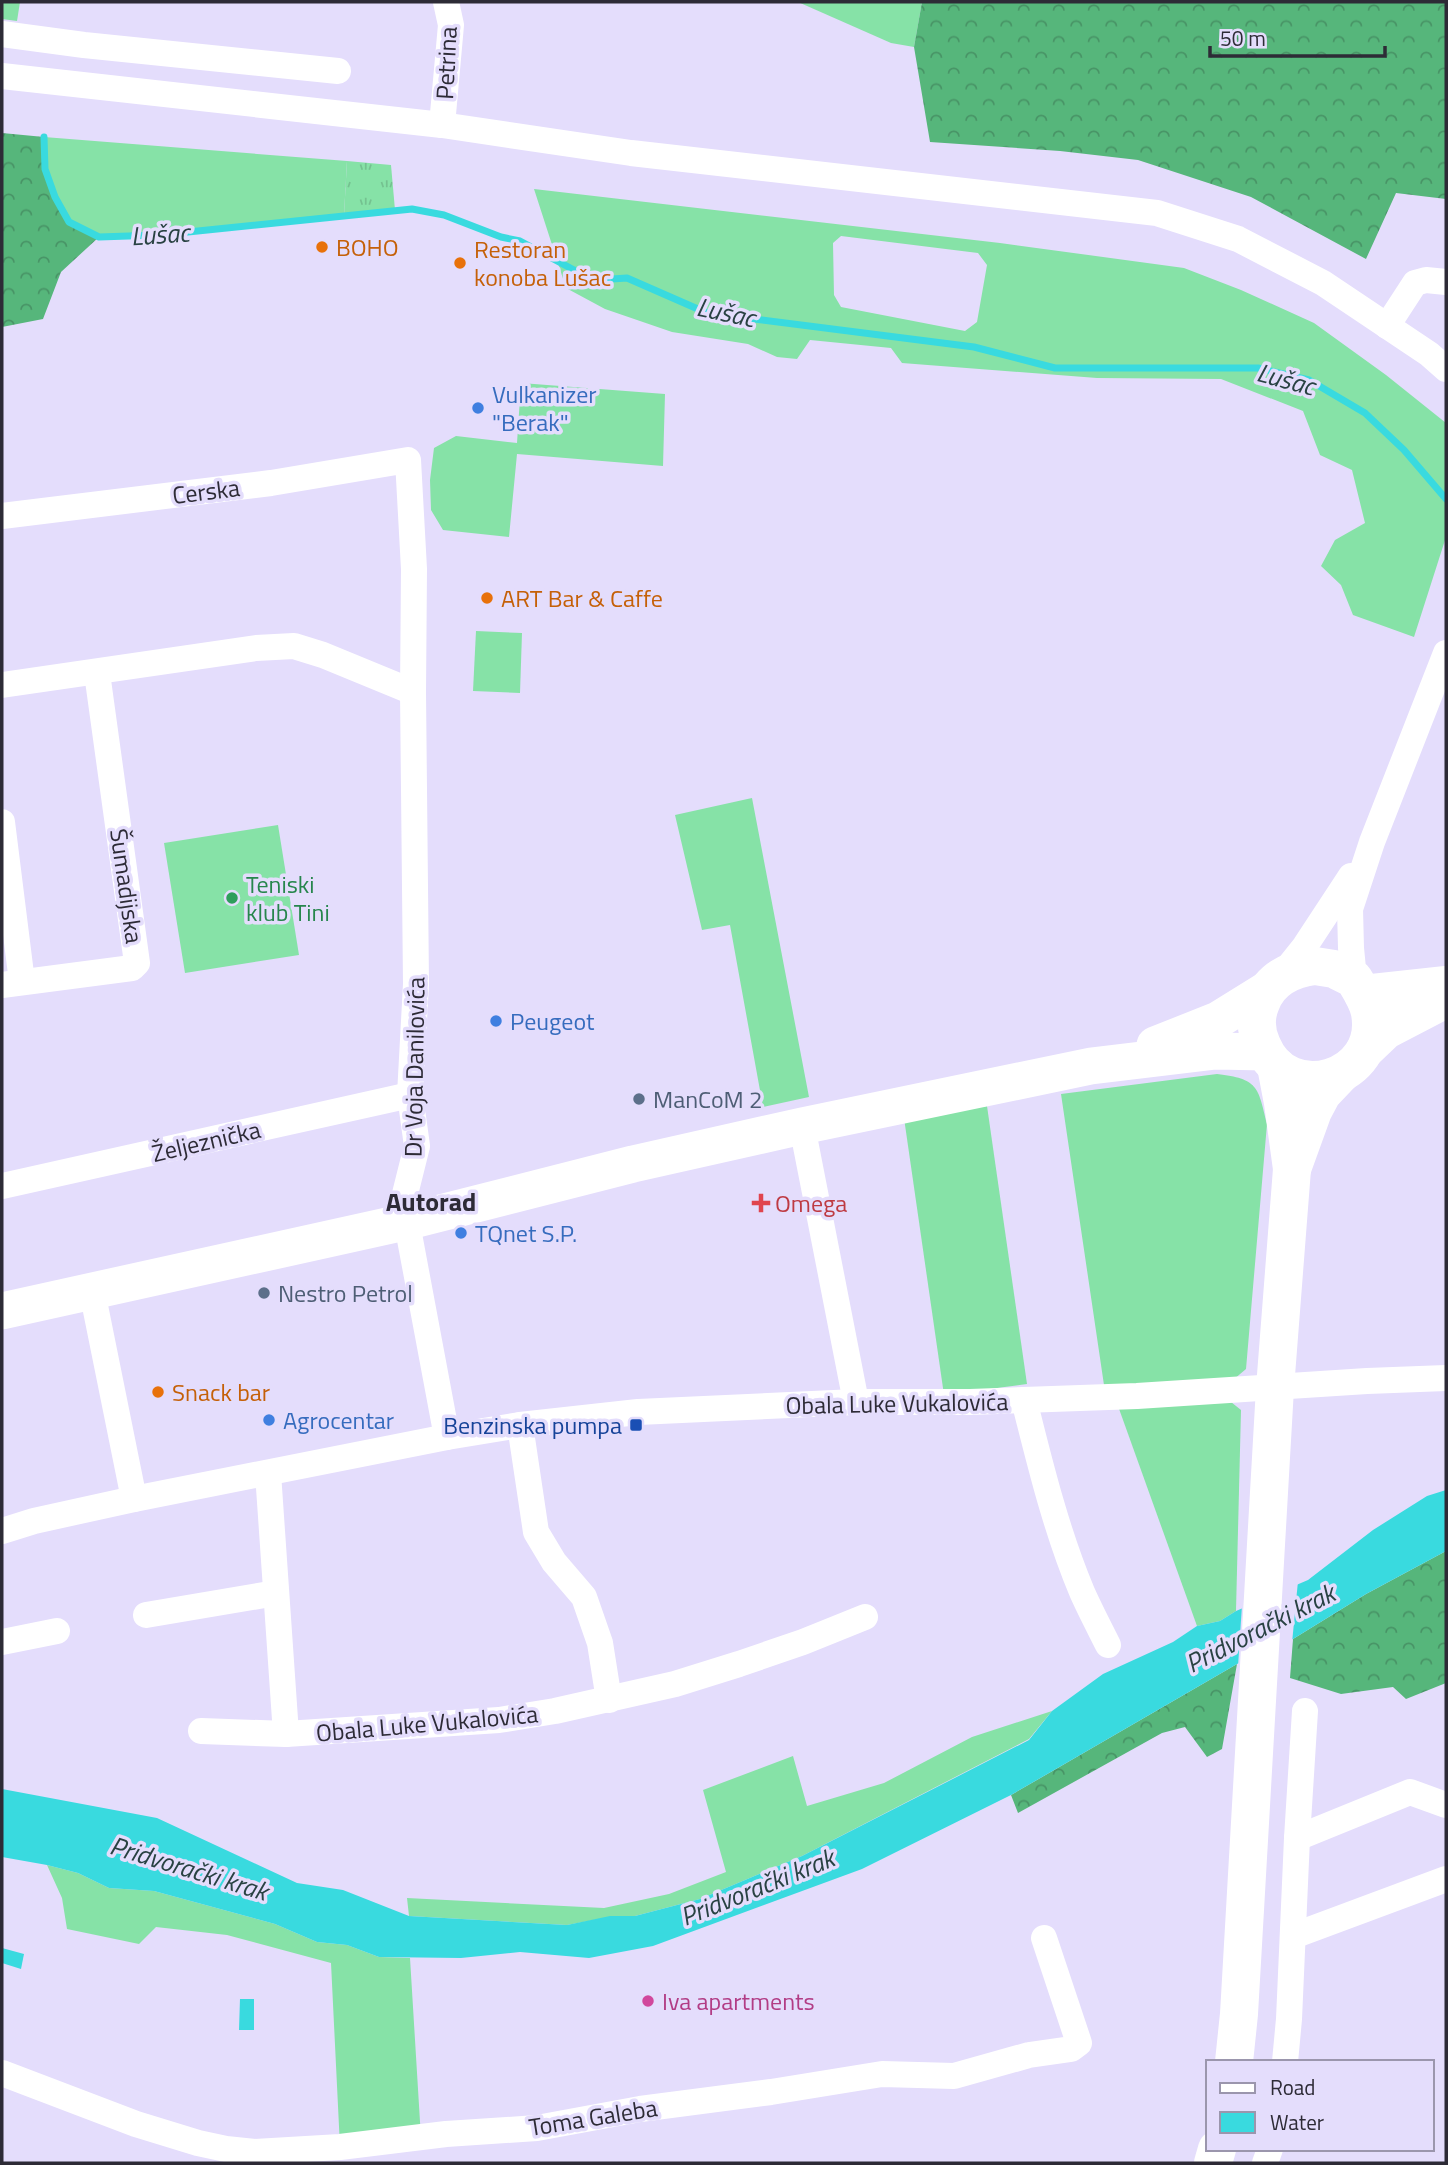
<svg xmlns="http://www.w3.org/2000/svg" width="1448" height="2165" font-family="'Titillium Web',sans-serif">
<defs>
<pattern id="forest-crowns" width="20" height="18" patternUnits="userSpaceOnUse" patternTransform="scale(1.75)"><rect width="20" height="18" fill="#56b67b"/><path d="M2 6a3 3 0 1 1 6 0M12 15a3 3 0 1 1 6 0" fill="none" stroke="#489466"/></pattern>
<pattern id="park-tufts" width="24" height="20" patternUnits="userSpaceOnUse" patternTransform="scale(1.75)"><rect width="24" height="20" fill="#86e2a7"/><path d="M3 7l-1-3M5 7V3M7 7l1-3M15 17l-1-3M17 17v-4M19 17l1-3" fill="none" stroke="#74c290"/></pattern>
</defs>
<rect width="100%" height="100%" fill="#e4ddfc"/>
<g fill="#86e2a7" fill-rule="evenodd">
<path d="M2,2H20L17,21L2,19Z"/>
<path d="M798,2H922L914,47L891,43Z"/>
<path d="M44,137L347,161L344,215L159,235L99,237L69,222L55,197L45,169Z"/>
<path d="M534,189L1000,243L1184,268L1241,290L1314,323L1386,375L1446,423V537L1414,637L1353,615L1341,585L1321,566L1335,540L1365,523L1352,470L1320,455L1303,411L1221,379L1097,378L902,363L891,348L810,340L797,359L777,357L748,344L672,332L605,309L566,288ZM841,236L978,253L987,265L977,322L965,331L841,307L834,295L833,243Z"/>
<path d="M521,383L665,394L663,466L517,454L509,537L443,530L431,510L430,480L434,448L456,436L517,443Z"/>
<path d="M476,631L522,633L520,693L473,691Z"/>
<path d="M752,798L809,1097L763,1107L730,925L702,930L675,815Z"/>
<path d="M278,825L299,955L185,973L164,843Z"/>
<path d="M1217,1074C1258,1079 1258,1086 1267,1124L1246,1369L1233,1380L1104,1385L1061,1094Z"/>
<path d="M987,1106L1027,1384L944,1395L904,1118Z"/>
<path d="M1231,1402L1241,1410L1236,1611L1220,1621L1197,1626L1118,1406Z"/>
<path d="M1052,1711L1029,1739L802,1856L700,1899L635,1916L610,1917L567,1925L409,1916L407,1898L604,1908L669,1894L726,1872L703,1790L793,1756L807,1806L884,1783L972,1737Z"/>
<path d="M47,1865L78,1873L109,1888L154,1891L275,1924L317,1942L347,1945L379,1957L410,1958L421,2138L340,2147L331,1963L227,1935L156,1927L139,1944L67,1929L62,1898Z"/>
</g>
<g fill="url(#forest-crowns)">
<path d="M922,2H1446V199L1396,193L1366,259L1251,197L1138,160L1060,151L930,142L914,47Z"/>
<path d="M2,133L44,137L45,169L55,197L69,222L99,237L61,272L43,319L2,327Z"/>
<path d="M1446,1551V1683L1406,1699L1393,1687L1341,1694L1290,1678L1293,1639L1366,1594Z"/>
<path d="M1237,1664L1222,1749L1207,1757L1185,1727L1162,1733L1018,1813L1011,1795Z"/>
</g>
<path fill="url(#park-tufts)" d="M347,161L391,165L395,210L344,215Z"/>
<g fill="#39dadf">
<path d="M1446,1490V1551L1366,1594L1293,1639L1237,1664L1011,1795L862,1869L653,1946L589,1958L520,1952L461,1958L379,1957L347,1945L317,1942L275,1924L154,1891L109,1888L78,1873L47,1865L2,1857V1789L157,1818L297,1883L343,1890L409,1916L567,1925L610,1916H635L700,1899L802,1856L1029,1740L1052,1711L1103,1674L1173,1642L1197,1626L1220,1621L1236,1611L1308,1580L1373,1530L1427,1496Z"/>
<path d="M2,1948L24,1954L21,1969L2,1963Z"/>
<path d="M240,1999H254V2030H239Z"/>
</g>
<path fill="#e4ddfc" d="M1298,1581L1292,1643L1238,1667L1242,1605Z"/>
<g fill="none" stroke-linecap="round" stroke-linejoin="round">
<path stroke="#39dadf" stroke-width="7" d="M44,137L45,169L55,197L69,222L99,237L159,235L412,209L444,215L501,237L520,241L574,270L597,280L627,278L707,313L974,347L1055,368H1258L1309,380L1365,413L1404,450L1446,499"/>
<g stroke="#fff" stroke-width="26">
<path d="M2,34L84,45L338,71"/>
<path d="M2,76L442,125L631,153L1157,213L1238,239L1323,283L1429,354L1446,369"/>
<path d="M442,125L451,25L446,2"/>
<path d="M1387,326L1415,283L1426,280L1446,282"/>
<path d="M2,516L271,483L408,460L414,569L413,692L416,984L410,1095L417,1146L403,1202L447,1437"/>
<path d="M2,685L256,648L294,646L323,655L413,692"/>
<path d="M2,822L22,982"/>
<path d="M1281,976L1305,946L1351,876"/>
<path d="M1354,979L1351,948L1350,909L1372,842L1446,653"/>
<path d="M2,985L132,968L137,963L97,673"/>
<path d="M802,1126L856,1402"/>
<path d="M2,1186L410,1095"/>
<path d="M92,1291L134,1499"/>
<path d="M1024,1400C1040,1464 1056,1530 1082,1592C1090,1610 1099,1627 1108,1645"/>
<path d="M520,1425L536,1532L554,1562L584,1597L600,1643L609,1700"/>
<path d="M268,1473L286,1734"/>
<path d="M2,1531L34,1521L134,1499L447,1437L520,1425L638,1412L856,1402H970L1137,1396L1367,1381L1446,1378"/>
<path d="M146,1615L276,1593"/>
<path d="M2,1642L57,1631"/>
<path d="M201,1731L286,1734L499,1720L555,1711L675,1684L739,1664L803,1642L865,1617"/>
<path d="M1297,1838L1410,1792L1446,1805"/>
<path d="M1293,1936L1446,1879"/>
<path d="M1285,2062L1289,2019L1297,1838L1305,1711"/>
<path d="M2,2073L136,2124L198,2143L226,2149L255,2152L340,2147L446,2134L537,2128L640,2109L771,2092L882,2074L954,2076L1029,2055L1071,2049L1079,2043L1044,1938"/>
<path d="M1265,2163L1270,2149"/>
</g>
<g stroke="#fff" stroke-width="37">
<path d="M1155,1045L1218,1020L1268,989"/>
<path d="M2,1311L405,1222L633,1164L802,1126L1091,1066L1216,1051L1265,1052"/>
</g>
<g stroke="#fff" stroke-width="38">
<path d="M1315,966L1334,969L1354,979C1360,989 1368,1001 1370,1013C1382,1079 1288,1108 1262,1045C1256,1032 1255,1017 1261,1003C1270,979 1291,969 1315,966Z"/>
<path d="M1363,994L1446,985"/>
<path d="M1365,1050L1386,1030L1446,999"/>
<path d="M1276,1066L1283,1103L1292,1169L1313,1111L1322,1094L1341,1074"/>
<path d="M1234,2062L1239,2014L1275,1388L1292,1169"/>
<path d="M1213,2163L1217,2149"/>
</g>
</g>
<g fill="#e8710a" stroke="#e4ddfc" stroke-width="2.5">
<circle cx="322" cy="247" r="7"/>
<circle cx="460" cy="263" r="7"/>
<circle cx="487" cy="598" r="7"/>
<circle cx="158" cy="1392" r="7"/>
</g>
<g fill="#3f7fe0" stroke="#e4ddfc" stroke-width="2.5">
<circle cx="478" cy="408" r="7"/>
<circle cx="496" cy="1021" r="7"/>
<circle cx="461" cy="1233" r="7"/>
<circle cx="269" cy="1420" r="7"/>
</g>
<circle fill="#2e9e5b" stroke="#e4ddfc" stroke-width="2.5" cx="232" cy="898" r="7"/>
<g fill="#5c6f8a" stroke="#e4ddfc" stroke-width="2.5">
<circle cx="639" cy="1099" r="7"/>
<circle cx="264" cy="1293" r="7"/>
</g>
<path fill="#e0444e" stroke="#e4ddfc" stroke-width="2.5" d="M757.5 1192.5h7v7h7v7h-7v7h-7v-7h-7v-7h7z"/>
<rect fill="#1a4fb4" stroke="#e4ddfc" stroke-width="2.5" x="629" y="1418" width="14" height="14" rx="3.5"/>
<circle fill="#d1479c" stroke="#e4ddfc" stroke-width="2.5" cx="648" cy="2001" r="7"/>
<g text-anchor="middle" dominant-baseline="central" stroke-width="7" stroke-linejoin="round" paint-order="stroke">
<g font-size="24" fill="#2d2b36" stroke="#e4ddfc">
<text transform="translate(446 63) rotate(-87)">Petrina</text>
<text transform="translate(206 491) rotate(-7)">Cerska</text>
<text transform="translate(127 886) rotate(82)">Šumadijska</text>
<text transform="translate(414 1067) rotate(-89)">Dr Voja Danilovića</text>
<text transform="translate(206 1141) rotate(-13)">Željeznička</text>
<text transform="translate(897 1403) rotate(-1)">Obala Luke Vukalovića</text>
<text transform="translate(427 1723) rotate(-5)">Obala Luke Vukalovića</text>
<text transform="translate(593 2117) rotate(-9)">Toma Galeba</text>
</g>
<g font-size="24" fill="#c56008" stroke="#e4ddfc" text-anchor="start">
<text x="336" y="247">BOHO</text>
<text x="474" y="249">Restoran<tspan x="474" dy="28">konoba Lušac</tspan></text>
<text x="501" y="598">ART Bar &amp; Caffe</text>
<text x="172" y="1392">Snack bar</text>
</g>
<g font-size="24" fill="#366cbe" stroke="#e4ddfc" text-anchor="start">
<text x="492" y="394">Vulkanizer<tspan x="492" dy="28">"Berak"</tspan></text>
<text x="510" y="1021">Peugeot</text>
<text x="475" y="1233">TQnet S.P.</text>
<text x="283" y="1420">Agrocentar</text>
</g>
<g font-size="24" fill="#27864d" stroke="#e4ddfc" text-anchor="start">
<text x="246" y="884">Teniski<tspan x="246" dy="28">klub Tini</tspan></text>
</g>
<g font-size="24" fill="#4e5e75" stroke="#e4ddfc" text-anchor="start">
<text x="653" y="1099">ManCoM 2</text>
<text x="278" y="1293">Nestro Petrol</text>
</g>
<g font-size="24" fill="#be3a42" stroke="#e4ddfc" text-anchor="start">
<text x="775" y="1203">Omega</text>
</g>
<g font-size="24" fill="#164399" stroke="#e4ddfc" text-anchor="end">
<text x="622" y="1425">Benzinska pumpa</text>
</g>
<g font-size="24" fill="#b23c85" stroke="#e4ddfc" text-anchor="start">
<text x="662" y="2001">Iva apartments</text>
</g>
<g font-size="26" font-style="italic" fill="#294243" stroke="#e4ddfc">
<text transform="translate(160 234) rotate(-4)">Lušac</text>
<text transform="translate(726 312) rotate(12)">Lušac</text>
<text transform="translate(1286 379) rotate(15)">Lušac</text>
<text transform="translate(1260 1628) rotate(-27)">Pridvorački krak</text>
<text transform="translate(189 1868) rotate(17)">Pridvorački krak</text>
<text transform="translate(757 1887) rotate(-22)">Pridvorački krak</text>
</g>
<g font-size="26" font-weight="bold" fill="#2d2b36" stroke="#e4ddfc">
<text x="431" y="1201">Autorad</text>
</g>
</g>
<rect width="1448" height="2165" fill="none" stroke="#2d2b36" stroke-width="7"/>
<rect x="1206" y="2060" width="228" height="91" fill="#e4ddfc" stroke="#9b96ad" stroke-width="2"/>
<rect x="1220" y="2083" width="35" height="10" fill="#ffffff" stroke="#9b96ad" stroke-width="2"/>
<text x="1270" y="2095" font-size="21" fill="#2d2b36">Road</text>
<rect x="1220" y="2112" width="35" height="21" fill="#39dadf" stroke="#9b96ad" stroke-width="2"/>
<text x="1270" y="2130" font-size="21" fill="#2d2b36">Water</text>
<path d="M1210 46v10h175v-10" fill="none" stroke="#2d2b36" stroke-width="3.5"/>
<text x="1220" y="46" font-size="21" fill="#2d2b36" stroke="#e4ddfc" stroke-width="5" paint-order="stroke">50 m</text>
</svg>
